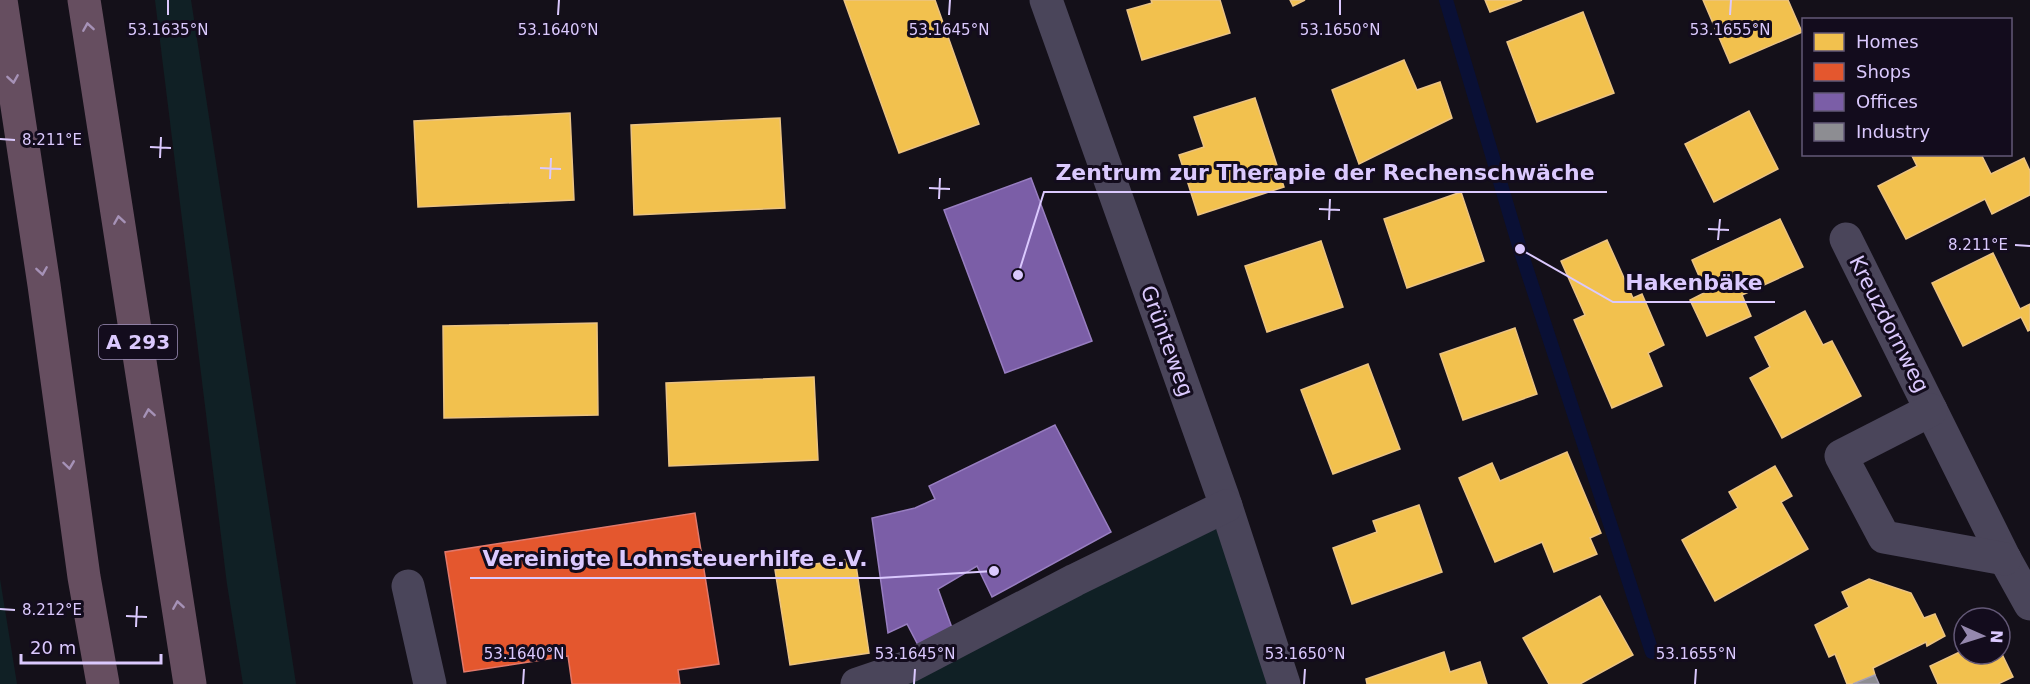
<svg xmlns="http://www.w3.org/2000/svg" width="2030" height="684" font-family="'DejaVu Sans',sans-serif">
<rect width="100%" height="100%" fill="#141019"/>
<g fill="#102025">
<path d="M155,0H191L296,684H243L227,584Z"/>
<path d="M1223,497L1284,684H867Z"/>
<path d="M0,579L17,684H0Z"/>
</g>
<g fill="#f2c14e" stroke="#ebc383" stroke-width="1.5">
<path d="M844,0H935L979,124L899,153Z"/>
<path d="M1151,0H1220L1230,33L1142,60L1127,10L1152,3Z"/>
<path d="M1290,0H1305L1293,6Z"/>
<path d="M1485,0H1522L1490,12Z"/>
<path d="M1703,0H1788L1802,32L1730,63Z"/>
<path d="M1583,12L1614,93L1537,122L1507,42Z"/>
<path d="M1404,60L1417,90L1440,82L1452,118L1359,164L1332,90Z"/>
<path d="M1255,98L1284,187L1198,215L1179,155L1204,147L1194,117Z"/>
<path d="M1749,111L1778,169L1714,202L1685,144Z"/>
<path d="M570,113L574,200L418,207L414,121Z"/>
<path d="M780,118L785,208L634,215L631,125Z"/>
<path d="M1911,154H1981L1991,174L2024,158L2030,171V195L1992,214L1985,199L1906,239L1878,186L1917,166Z"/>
<path d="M1461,192L1484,261L1407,288L1384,219Z"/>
<path d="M1780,219L1803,267L1742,295L1751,316L1707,336L1690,300L1706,292L1692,260Z"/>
<path d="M1607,240L1633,298L1642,294L1664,345L1648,353L1662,386L1612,408L1574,320L1585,315L1561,261Z"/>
<path d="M1321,241L1343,307L1267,332L1245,266Z"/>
<path d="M1993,253L2020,309L2030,304V330L2028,331L2021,317L1963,346L1932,283Z"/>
<path d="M1805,311L1823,345L1832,341L1861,396L1782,438L1750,378L1770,367L1755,337Z"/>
<path d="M597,323L598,415L444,418L443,326Z"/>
<path d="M1515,328L1537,394L1463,420L1440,354Z"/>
<path d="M1368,364L1400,449L1333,474L1301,390Z"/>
<path d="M814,377L818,460L669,466L666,383Z"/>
<path d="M1567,452L1601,533L1590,538L1597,554L1554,572L1542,542L1495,562L1459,478L1492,463L1500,481Z"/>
<path d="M1775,466L1792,496L1781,502L1808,549L1715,601L1682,540L1738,508L1729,492Z"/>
<path d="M1419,505L1442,572L1352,604L1333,548L1377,532L1373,521Z"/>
<path d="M855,558L869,653L790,665L775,570Z"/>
<path d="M1869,579L1911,593L1924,618L1935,614L1945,636L1927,646L1926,642L1873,668L1875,675L1853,684H1847L1835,654L1829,657L1815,625L1849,607L1842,592Z"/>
<path d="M1600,596L1633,655L1580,684H1549L1523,638Z"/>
<path d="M1964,650V654H2000V650L2013,677L1998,684H1938L1930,666Z"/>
<path d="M1444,652L1450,672L1480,662L1487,684H1367L1366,679Z"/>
</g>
<path fill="#e4572e" stroke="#e1796c" stroke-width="1.5" d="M695,513L719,664L678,670L680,684H572L568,656L464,672L445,552Z"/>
<g fill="#7b5ea7" stroke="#987ec1" stroke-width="1.5">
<path d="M1031,178L1092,341L1005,373L944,210Z"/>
<path d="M1055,425L1111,532L992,597L977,566L938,589L952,628L918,645L907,624L888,633L872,518L915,508L935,499L929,486Z"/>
</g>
<path fill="#8d8d92" stroke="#a49fb2" stroke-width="1.5" d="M1875,675L1879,684H1853Z"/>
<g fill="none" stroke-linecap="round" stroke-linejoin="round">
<path stroke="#0a1035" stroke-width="14" d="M1446,0L1520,249L1652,652"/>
<g stroke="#4a455a" stroke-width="33">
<path d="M1046,0L1223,497L1284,684"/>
<path d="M1846,239L2005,559L2030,604"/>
<path d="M1931,410L1841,456L1884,537L2005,559"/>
<path d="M408,586L430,684"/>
<path d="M857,684L910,666L1075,580L1226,506"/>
</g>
<g stroke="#664e60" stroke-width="33">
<path d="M1,0L44,285L84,577L103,684"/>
<path d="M84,0L190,684"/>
</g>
</g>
<defs><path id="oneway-chevron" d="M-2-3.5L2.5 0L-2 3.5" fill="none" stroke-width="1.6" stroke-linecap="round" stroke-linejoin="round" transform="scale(1.5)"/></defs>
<g stroke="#a692b7">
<use href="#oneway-chevron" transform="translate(88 27) rotate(-99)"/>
<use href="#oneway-chevron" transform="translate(13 79) rotate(81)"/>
<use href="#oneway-chevron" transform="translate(119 220) rotate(-99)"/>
<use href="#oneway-chevron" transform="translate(42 271) rotate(81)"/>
<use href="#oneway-chevron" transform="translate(149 413) rotate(-99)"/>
<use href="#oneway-chevron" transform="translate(69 465) rotate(82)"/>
<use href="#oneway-chevron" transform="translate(178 605) rotate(-99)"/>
</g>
<path fill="none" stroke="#dbc9fe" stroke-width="2" d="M168,15V0M558,15L559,0M949,15L950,0M1340,15V0M1730,15L1731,0M0,139L15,140M150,147L171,148M160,158L161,137M540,168L561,169M550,179L551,158M929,188L950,189M939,199L940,178M1319,209L1340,210M1329,220L1330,199M1708,229L1729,230M1718,240L1720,219M2015,245L2030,246M0,609L15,610M126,616L147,617M136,627L137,606M523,684L524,669M914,684L915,669M1304,684L1305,669M1695,684L1696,669"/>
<g text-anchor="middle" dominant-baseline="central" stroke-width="6" stroke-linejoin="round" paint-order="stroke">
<rect fill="#130c1d" stroke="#9f90ba" stroke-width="1.5" x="99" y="325" width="78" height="34" rx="4.5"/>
<g font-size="20" font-weight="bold" fill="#dbc9fe">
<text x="138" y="342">A 293</text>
</g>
<g font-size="21" fill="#dbc9fe" stroke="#130c1d">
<text transform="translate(1889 324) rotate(63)">Kreuzdornweg</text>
<text transform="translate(1167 341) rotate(70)">Grünteweg</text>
</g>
</g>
<g font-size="15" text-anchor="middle" fill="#dbc9fe" stroke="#130c1d" stroke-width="6" stroke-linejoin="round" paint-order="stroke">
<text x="1730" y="35">53.1655°N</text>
<text x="168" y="35">53.1635°N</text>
<text x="558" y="35">53.1640°N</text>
<text x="949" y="35">53.1645°N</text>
<text x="1340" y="35">53.1650°N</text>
<text x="52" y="145">8.211°E</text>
<text x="1978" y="250">8.211°E</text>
<text x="52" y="615">8.212°E</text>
<text x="524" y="659">53.1640°N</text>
<text x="915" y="659">53.1645°N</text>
<text x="1305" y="659">53.1650°N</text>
<text x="1696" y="659">53.1655°N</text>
</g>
<path fill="none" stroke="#dbc9fe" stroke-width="2" d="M1018 275L1044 192H1607M1520 249L1613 302H1775M994 571L879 578H470"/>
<g fill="#dbc9fe" stroke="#130c1d" stroke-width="2">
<circle cx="1018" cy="275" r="6"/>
<circle cx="1520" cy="249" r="6"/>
<circle cx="994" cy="571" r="6"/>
</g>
<g font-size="22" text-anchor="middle" font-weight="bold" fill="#dbc9fe" stroke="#130c1d" stroke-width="6" stroke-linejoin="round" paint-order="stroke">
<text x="1325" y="180">Zentrum zur Therapie der Rechenschwäche</text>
<text x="1694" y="290">Hakenbäke</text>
<text x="675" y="566">Vereinigte Lohnsteuerhilfe e.V.</text>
</g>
<rect x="1802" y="18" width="210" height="138" fill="#130c1d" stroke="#635877" stroke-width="1.5"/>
<rect x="1814" y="33" width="30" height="18" fill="#f2c14e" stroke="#635877" stroke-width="1.5"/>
<text x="1856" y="48" font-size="18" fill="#dbc9fe">Homes</text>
<rect x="1814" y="63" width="30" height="18" fill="#e4572e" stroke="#635877" stroke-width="1.5"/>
<text x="1856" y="78" font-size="18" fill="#dbc9fe">Shops</text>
<rect x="1814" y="93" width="30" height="18" fill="#7b5ea7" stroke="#635877" stroke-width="1.5"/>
<text x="1856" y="108" font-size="18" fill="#dbc9fe">Offices</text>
<rect x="1814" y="123" width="30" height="18" fill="#8d8d92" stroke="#635877" stroke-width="1.5"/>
<text x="1856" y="138" font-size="18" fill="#dbc9fe">Industry</text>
<g transform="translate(1982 636) rotate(93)"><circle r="28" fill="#130c1d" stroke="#635877" stroke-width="1.5"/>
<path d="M0-4.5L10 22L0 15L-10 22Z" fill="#9588ae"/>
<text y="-9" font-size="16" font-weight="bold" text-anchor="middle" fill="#dbc9fe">N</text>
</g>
<path d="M21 654v9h140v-9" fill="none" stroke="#dbc9fe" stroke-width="3"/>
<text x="30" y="654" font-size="18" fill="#dbc9fe" stroke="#130c1d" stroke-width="4.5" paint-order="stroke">20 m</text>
</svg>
